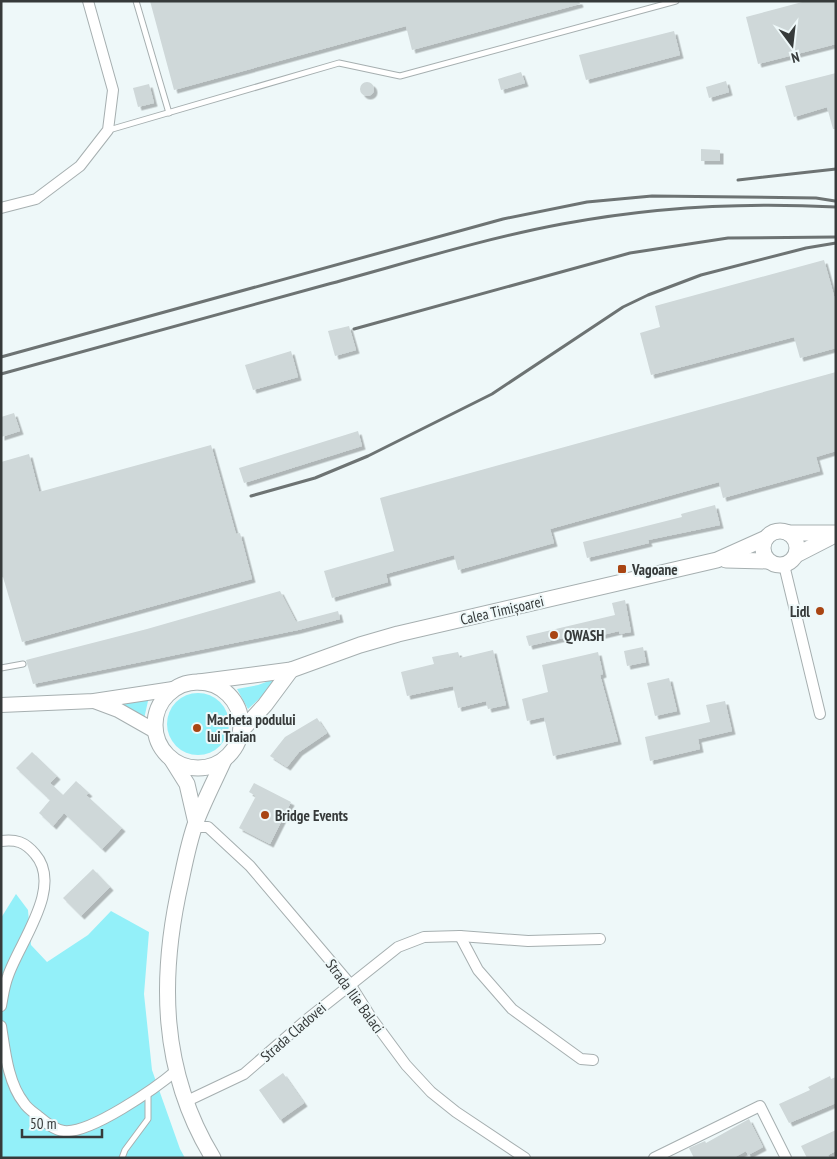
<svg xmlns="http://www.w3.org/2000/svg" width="837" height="1159" font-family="'PT Sans Narrow',sans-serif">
<defs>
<filter id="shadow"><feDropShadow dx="3.5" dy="3.5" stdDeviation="0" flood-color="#0004"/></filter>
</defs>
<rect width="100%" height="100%" fill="#eef8f9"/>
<g fill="#93f0f9">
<path d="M285,675L248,709L237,689L258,685Z"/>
<circle cx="198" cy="724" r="31"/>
<path d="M113,701H148L144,719L131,709Z"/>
<path d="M16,894L28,910L31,945L47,962L88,935L111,911L149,932L144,994L152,1070L180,1149L185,1158H1V918Z"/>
</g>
<g fill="#cfd8d9" filter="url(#shadow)">
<path d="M150,1H579L580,4L412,50L406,26L174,90Z"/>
<path d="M806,1H836V44L758,64L746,17Z"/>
<path d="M674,31L680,55L586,80L579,55Z"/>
<path d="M521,72L525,83L501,90L498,79Z"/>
<path d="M836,73V129H833L827,107L794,117L785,86Z"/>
<path d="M726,81L729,92L709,98L706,87Z"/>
<circle cx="367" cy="89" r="7"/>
<path d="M149,84L154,103L138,107L133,88Z"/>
<path d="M701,149L720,150V161H701Z"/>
<path d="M824,260L836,303V348L800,358L794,337L651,375L640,333L660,327L655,306Z"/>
<path d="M349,326L356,350L335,356L328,331Z"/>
<path d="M291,351L298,377L253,390L245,365Z"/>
<path d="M836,372V451L816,457L820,471L723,498L719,482L550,529L554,543L458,570L454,555L386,574L388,582L332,598L324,571L394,551L380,498Z"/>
<path d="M14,413L20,431L1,437V417Z"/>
<path d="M358,431L362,446L244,483L239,468Z"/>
<path d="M211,445L236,534L240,533L252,579L22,642L3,577L1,578V462L29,454L39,492Z"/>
<path d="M715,505L720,525L648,540L649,543L587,558L583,542L682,517L681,514Z"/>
<path d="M280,591L296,622L338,611L340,619L298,630L33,684L26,660L147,629Z"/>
<path d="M625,600L631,632L619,634V631L590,638L589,632L529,646L526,636L615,615L612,603Z"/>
<path d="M643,647L646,662L627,666L624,651Z"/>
<path d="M493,650L506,705L488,709L486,701L458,708L453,686L407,696L401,672L434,664L432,657L458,652L460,658Z"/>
<path d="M598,652L603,674L600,675L618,741L553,756L544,717L527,721L522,699L548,692L542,665Z"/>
<path d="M669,678L677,711L655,716L647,683Z"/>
<path d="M725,701L732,731L698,739L700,749L650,761L645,737L710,722L706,705Z"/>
<path d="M317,718L327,733L299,752L287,767L270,756L285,737Z"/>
<path d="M32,752L57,776L50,783L63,795L76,781L89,793L86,795L122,828L102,849L64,813L53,826L39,813L50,800L16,768Z"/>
<path d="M254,783L291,802L270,844L239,828L256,796L249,792Z"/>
<path d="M93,869L110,887L81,916L63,898Z"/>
<path d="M283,1073L304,1103L280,1120L259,1090Z"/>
<path d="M830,1076L831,1079L836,1077V1103L789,1123L779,1104L810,1090L808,1087Z"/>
<path d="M749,1119L763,1147L748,1155L746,1151L733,1158H694L689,1148L705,1141L706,1143Z"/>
<path d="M836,1130V1151L828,1155L829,1158H807L801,1146Z"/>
</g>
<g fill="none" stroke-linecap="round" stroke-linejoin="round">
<g stroke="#a6afb0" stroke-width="7">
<g id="service">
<path d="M136,1L169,113"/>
<path d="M109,130L339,63L400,76L676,1"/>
<path d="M1,668L23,664"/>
<path d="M122,1158L125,1150L148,1119V1092"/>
</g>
</g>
<g stroke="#a6afb0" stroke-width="12">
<g id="minor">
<path d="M1,208L36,199L80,166L108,130L113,90L88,1"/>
<path d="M784,565L820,714"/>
<path d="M195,827H208L250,866L350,984L372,1019L406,1065L431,1092L456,1112L525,1158"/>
<path d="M1,841C16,839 25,842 35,854C64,887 19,943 8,976C4,986 3,996 1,1006"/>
<path d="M460,936L478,970L512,1009L581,1059L593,1060"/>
<path d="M1,1026C5,1051 8,1083 24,1103C27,1108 33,1112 38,1116C45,1122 54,1130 64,1131C90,1134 156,1088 177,1070"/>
<path d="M187,1101L244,1074L305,1021L398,947L424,937L460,936L528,941L600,939"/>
<path d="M654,1158L760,1106L786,1158"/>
</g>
</g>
<g stroke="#a6afb0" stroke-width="16">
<g id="secondary">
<path d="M94,701L118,710L155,731"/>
<path d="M1,705L94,701L173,689"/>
</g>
</g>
<g stroke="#a6afb0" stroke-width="17">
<g id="primary">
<circle cx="780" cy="548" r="17"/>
<path d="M788,533H836"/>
<path d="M796,555L833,536"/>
<path d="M726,560L768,561"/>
<path d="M199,682L291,670L360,645L398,634L717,560L766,538"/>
<circle cx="198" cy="725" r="43"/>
<path d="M241,731L265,705L291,670"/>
<path d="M172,760L187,784L196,823"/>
<path d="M213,1158C160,1071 159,977 181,881C185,862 189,841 196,822C204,801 215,780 224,760"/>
</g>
</g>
<use href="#service" stroke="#fff" stroke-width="5"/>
<use href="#minor" stroke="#fff" stroke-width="10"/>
<use href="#secondary" stroke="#fff" stroke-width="14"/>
<use href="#primary" stroke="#fff" stroke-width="15"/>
<g stroke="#6d7373" stroke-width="3">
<path d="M738,180L836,169"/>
<path d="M354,329L630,253L728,238L836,237"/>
<path d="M1,357L503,219L587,202L652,196L816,198L835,201"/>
<path d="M1,374C109,345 217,315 325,285C403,264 482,239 562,224C652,207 744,202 836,207"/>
<path d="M251,496L315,478L368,456L492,394L623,307L648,295L701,275L806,248L836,243"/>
</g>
</g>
<g fill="#a94513" stroke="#eef8f9" stroke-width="2">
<rect x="617" y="564" width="10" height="10" rx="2.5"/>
<circle cx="820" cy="611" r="5"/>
<circle cx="554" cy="635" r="5"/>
<circle cx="197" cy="728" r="5"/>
<circle cx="265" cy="815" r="5"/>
</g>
<g text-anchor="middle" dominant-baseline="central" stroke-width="4" stroke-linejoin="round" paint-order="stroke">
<g font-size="15" font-weight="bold" fill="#363a3a" stroke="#eef8f9" text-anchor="start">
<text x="632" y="569">Vagoane</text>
<text x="810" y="611" text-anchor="end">Lidl</text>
<text x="564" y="635">QWASH</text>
<text x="207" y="719">Macheta podului<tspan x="207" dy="17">lui Traian</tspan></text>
<text x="275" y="815">Bridge Events</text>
</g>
<g font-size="15" fill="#363a3a" stroke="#eef8f9">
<text transform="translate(502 610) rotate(-13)">Calea Timișoarei</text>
<text transform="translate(355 996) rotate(54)">Strada Ilie Balaci</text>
<text transform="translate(293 1032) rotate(-41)">Strada Cladovei</text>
</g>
</g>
<rect width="837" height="1159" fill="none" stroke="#363a3a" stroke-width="5"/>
<g transform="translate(792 45) rotate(165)" stroke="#eef8f9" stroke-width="4" paint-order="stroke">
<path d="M0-4L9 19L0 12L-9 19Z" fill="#363a3a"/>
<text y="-8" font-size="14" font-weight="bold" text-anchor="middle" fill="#363a3a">N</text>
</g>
<path d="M22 1129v8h80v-8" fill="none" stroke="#363a3a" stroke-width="2.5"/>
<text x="30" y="1129" font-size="15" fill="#363a3a" stroke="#eef8f9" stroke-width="4" paint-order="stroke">50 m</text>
</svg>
